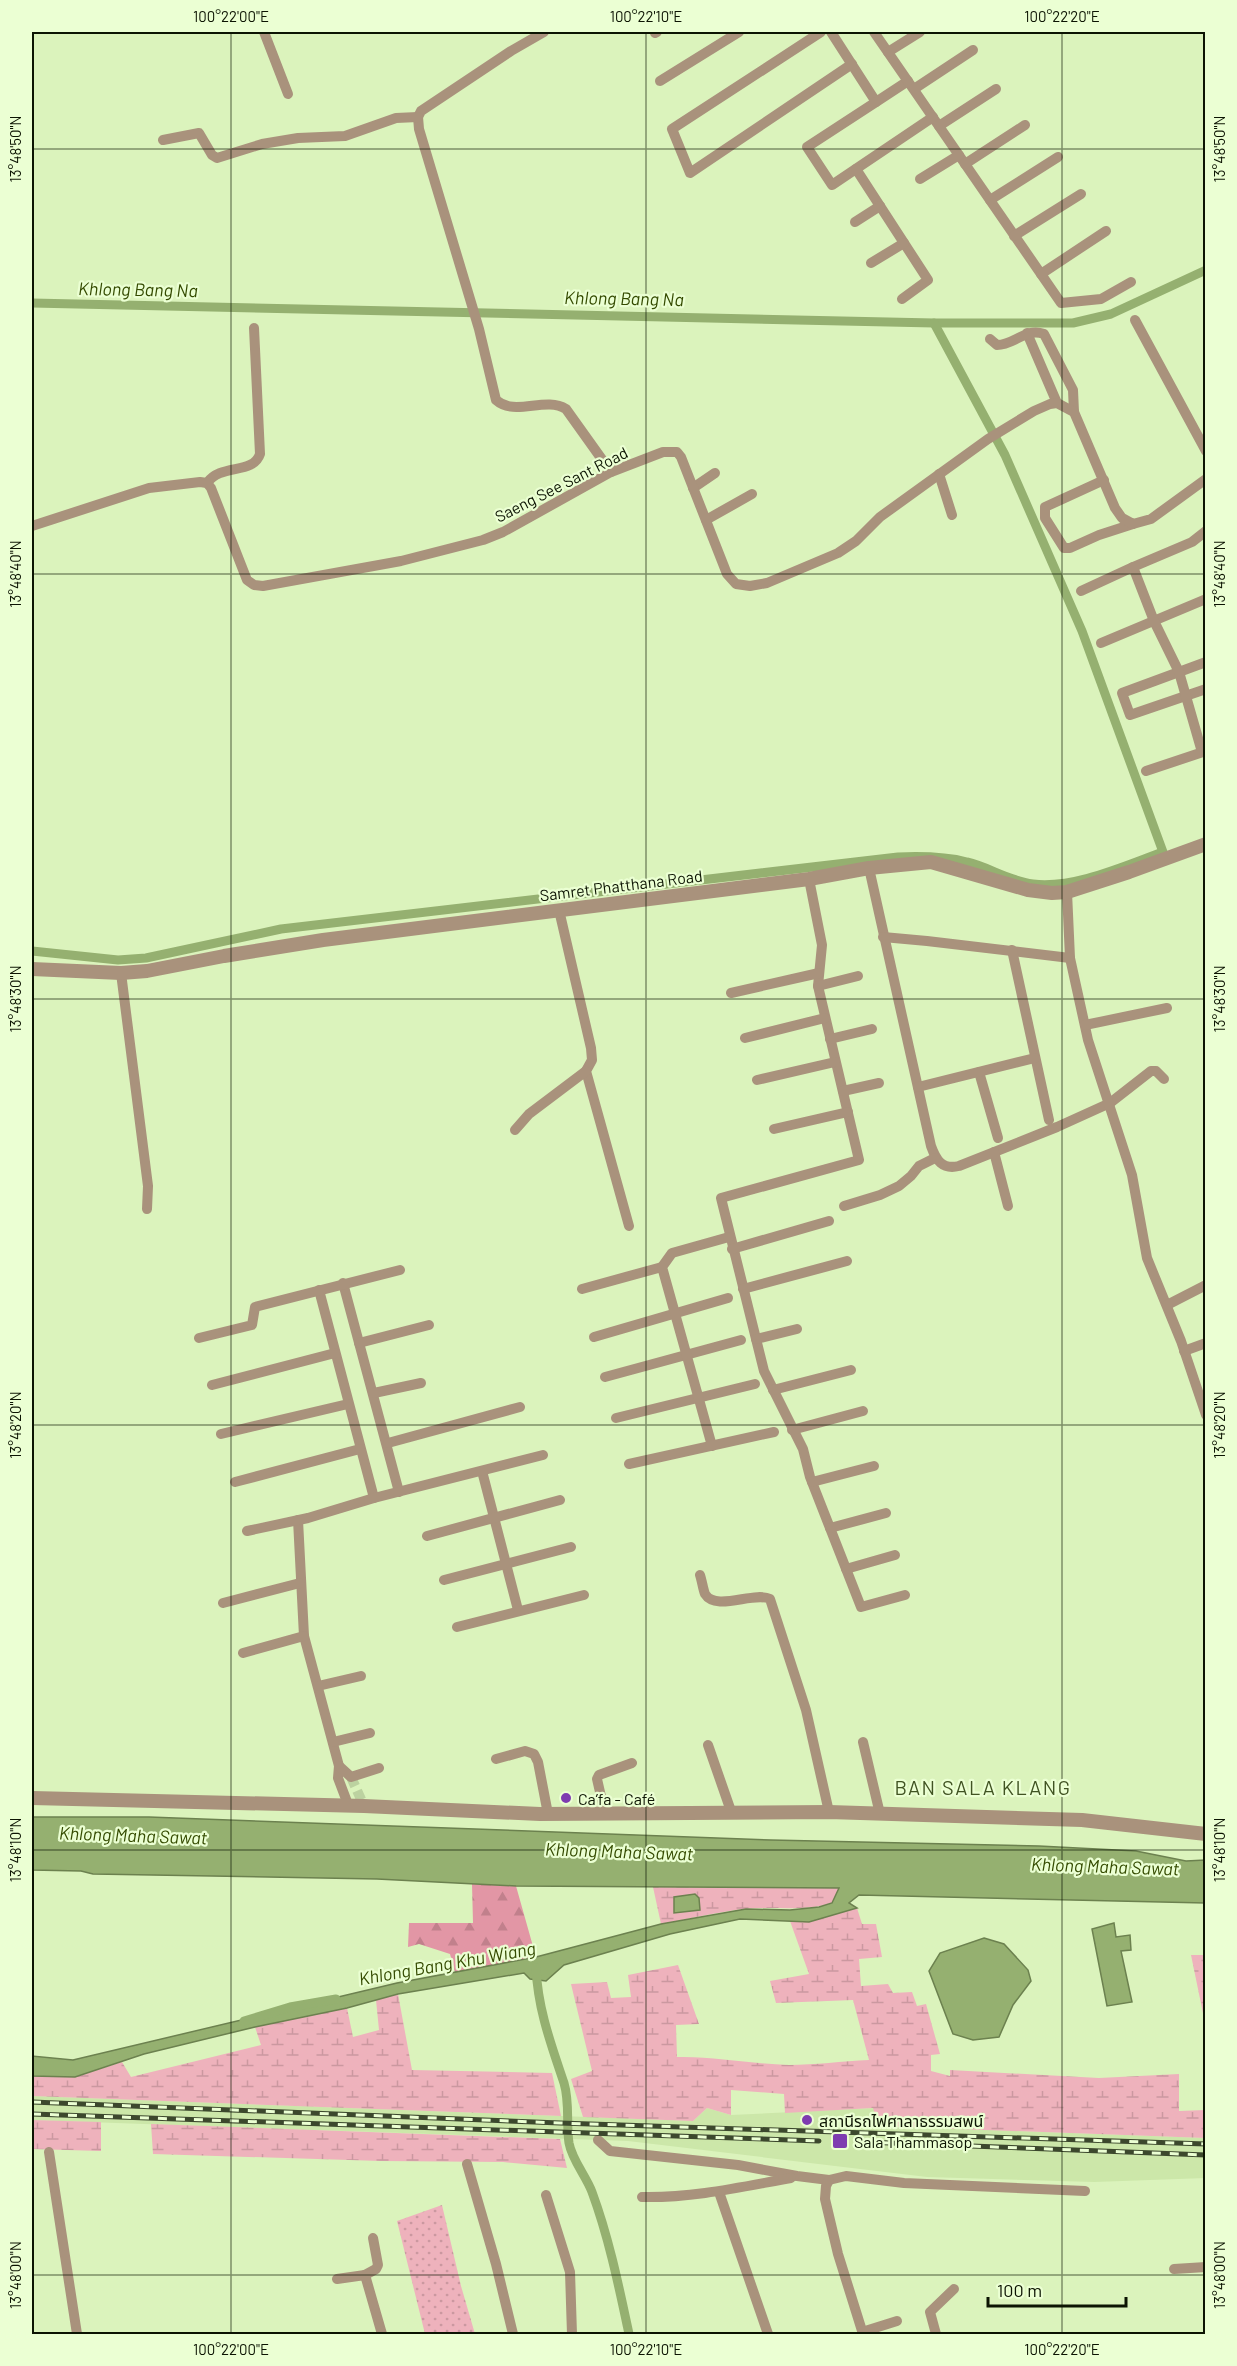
<svg xmlns="http://www.w3.org/2000/svg" width="1237" height="2366" font-family="Barlow,'Noto Sans Thai',sans-serif">
<defs>
<pattern id="grass-dots" width="8" height="8" patternUnits="userSpaceOnUse" patternTransform="scale(1.5)"><rect width="8" height="8" fill="#eeb2bc"/><path d="M2 2h.1M6 6h.1" fill="none" stroke="#cb98a0" stroke-width="1.8" stroke-linecap="round"/></pattern>
<pattern id="forest-firs" width="22" height="20" patternUnits="userSpaceOnUse" patternTransform="scale(1.5)"><rect width="22" height="20" fill="#e296a5"/><path d="M5 1l3.5 6h-7zM16 11l3.5 6h-7z" fill="#c1808c"/></pattern>
<pattern id="wetland-marsh" width="20" height="14" patternUnits="userSpaceOnUse" patternTransform="scale(1.5)"><rect width="20" height="14" fill="#eeb2bc"/><path d="M1 5h8M5 5V1M11 12h8M15 12V8" fill="none" stroke="#cb98a0"/></pattern>
</defs>
<rect width="100%" height="100%" fill="#dbf3bc"/>
<path fill="#cce7a9" d="M32,2096L693,2121L707,2108L731,2115L874,2108L879,2126L1205,2138L1206,2178L1094,2182L927,2177L628,2141L32,2120Z"/>
<path fill="url(#grass-dots)" d="M442,2205L461,2286L475,2334H425L397,2221Z"/>
<path fill="url(#forest-firs)" d="M472,1884L516,1886L536,1957L455,1972L450,1954L419,1944L408,1947L409,1923H473Z"/>
<g fill="url(#wetland-marsh)">
<path d="M653,1887L839,1888L832,1903C803,1912 774,1906 744,1909C717,1912 689,1919 661,1924Z"/>
<path d="M857,1908L862,1924H876L882,1957L859,1959L861,1986L888,1984L893,1993L912,1992L917,2006L926,2004L940,2054L931,2055V2071L950,2076V2070L1099,2078L1179,2074V2111L1205,2110V2138L878,2126L873,2108L785,2113L784,2094L731,2090V2115L707,2108L693,2121L583,2117L571,2079L592,2071L571,1984L607,1982L611,1998L631,1997L628,1975L678,1965L699,2024L676,2025L677,2057C714,2056 751,2064 789,2065C815,2065 842,2061 869,2060L853,2000L776,2003L770,1981L809,1974L790,1921L809,1922Z"/>
<path d="M1191,1955H1205V2023Z"/>
<path d="M398,1994L412,2070L552,2073L561,2116L32,2096V2076L75,2077L122,2062L131,2077L261,2045L255,2027L347,2008L353,2037L379,2030L376,2000Z"/>
<path d="M32,2120L101,2122V2151L32,2149Z"/>
<path d="M151,2124L560,2139L567,2168L503,2162L381,2161L153,2154Z"/>
</g>
<g fill="#95b070" stroke="#6c814f" stroke-width="1.5">
<path d="M32,1817H149L771,1840L1039,1846L1136,1851L1186,1861L1205,1860V1903L859,1895L849,1903L857,1908L809,1922L740,1919L670,1934L564,1965L546,1981L530,1979L524,1973L398,1994L347,2008L255,2027L144,2054L75,2077L32,2076V2056L73,2060L397,1983L536,1957L661,1924L746,1909L790,1910L819,1907L832,1903L839,1888L516,1886L377,1879L93,1874L81,1871L32,1870Z"/>
<path d="M695,1894L699,1898L700,1910L674,1913V1897Z"/>
<path d="M1114,1923L1116,1937L1130,1935L1131,1950L1121,1951L1132,2002L1107,2006L1092,1929Z"/>
<path d="M984,1938L1004,1944L1028,1970L1031,1981L1013,2005L999,2037L973,2040L953,2034L929,1971L940,1953Z"/>
</g>
<g fill="none" stroke-linecap="round" stroke-linejoin="round">
<g stroke="#95b070" stroke-width="9">
<path d="M32,303L934,323H1073L1111,314L1206,270"/>
<path d="M32,951L118,960L146,958L281,929L898,857C921,856 944,856 967,862C989,867 1009,881 1033,884C1074,889 1124,866 1163,852L1082,631L1005,455L934,323"/>
<path d="M536,1968C538,2010 551,2044 564,2083C570,2103 566,2123 569,2143C572,2160 586,2176 592,2192C609,2238 619,2287 629,2334"/>
<path d="M244,2021L290,2007L336,1999"/>
</g>
<path stroke="#bcd2a0" stroke-width="10" stroke-dasharray="10 5" stroke-linecap="butt" d="M351,1777L364,1806"/>
<g stroke="#a9927c" stroke-width="10">
<path d="M264,32L288,94"/>
<path d="M544,32L511,51L421,111L418,117L419,129L479,329L496,400C515,417 545,396 566,409L611,472"/>
<path d="M821,32L672,129L690,173L852,64"/>
<path d="M831,32L876,102L908,81"/>
<path d="M874,32L1061,303L1101,299L1131,282"/>
<path d="M655,33L657,32"/>
<path d="M888,52L920,32"/>
<path d="M660,81L739,32"/>
<path d="M914,89L973,50"/>
<path d="M876,102L807,147L832,185L933,117"/>
<path d="M939,126L996,89"/>
<path d="M163,140L199,133L212,155L217,158L262,144L298,138L345,136L396,118L418,117"/>
<path d="M965,164L1025,125"/>
<path d="M856,169L928,280L902,299"/>
<path d="M920,179L959,155"/>
<path d="M990,200L1058,157"/>
<path d="M855,222L880,206"/>
<path d="M1014,236L1081,194"/>
<path d="M871,263L904,243"/>
<path d="M1041,274L1106,231"/>
<path d="M1135,320L1206,451"/>
<path d="M1027,333L1057,403"/>
<path d="M990,339L997,345C1015,345 1026,327 1044,334L1073,390L1074,412"/>
<path d="M939,474L952,515"/>
<path d="M1104,480L1045,507V518L1064,548H1070L1099,535L1133,524"/>
<path d="M207,483C221,463 253,475 260,454L254,328"/>
<path d="M693,488L715,473"/>
<path d="M706,520L752,494"/>
<path d="M32,526L149,488L200,482L207,483L211,488L247,580L254,585L263,586L401,561L483,540L503,532L611,472L663,452H677L681,457L727,574L736,584L750,586L767,583L838,553L856,541L880,517L988,439L1034,411L1050,404L1057,403L1074,412L1115,508L1122,518L1133,524L1151,519L1206,479"/>
<path d="M1081,591L1133,567"/>
<path d="M1101,643L1206,599"/>
<path d="M1206,662L1122,693L1130,715L1206,689"/>
<path d="M1202,752L1179,672L1154,621L1133,567L1192,542L1206,531"/>
<path d="M1146,771L1206,751"/>
<path d="M869,868L931,1146C936,1160 942,1170 959,1166L1057,1127L1110,1103L1151,1071H1156L1164,1079"/>
<path d="M809,879L822,945L818,986L859,1160L721,1198L764,1371L803,1449L810,1477L861,1607L905,1595"/>
<path d="M1067,892L1070,958L1088,1040L1132,1175L1147,1258L1181,1341L1206,1415"/>
<path d="M559,910L591,1048L592,1060L586,1071L629,1226"/>
<path d="M883,937L927,941L1070,958"/>
<path d="M1012,950L1049,1120"/>
<path d="M121,973L148,1186L147,1209"/>
<path d="M818,986L858,976"/>
<path d="M731,993L819,973"/>
<path d="M1085,1025L1167,1008"/>
<path d="M745,1038L825,1018"/>
<path d="M830,1039L872,1029"/>
<path d="M979,1072L998,1138"/>
<path d="M757,1080L835,1062"/>
<path d="M918,1087L1035,1058"/>
<path d="M843,1091L879,1083"/>
<path d="M774,1129L848,1112"/>
<path d="M515,1130L529,1114L586,1071"/>
<path d="M994,1152L1008,1206"/>
<path d="M844,1206L880,1195L899,1186L911,1176L919,1166L935,1158"/>
<path d="M732,1249L829,1221"/>
<path d="M343,1283L399,1492"/>
<path d="M582,1289L662,1267"/>
<path d="M743,1289L847,1261"/>
<path d="M319,1290L374,1498"/>
<path d="M1167,1305L1206,1285"/>
<path d="M594,1337L728,1298"/>
<path d="M199,1338L252,1325L255,1307L400,1270"/>
<path d="M756,1339L797,1329"/>
<path d="M359,1343L429,1325"/>
<path d="M1184,1351L1206,1343"/>
<path d="M605,1377L741,1340"/>
<path d="M212,1385L335,1353"/>
<path d="M773,1390L851,1370"/>
<path d="M374,1393L421,1383"/>
<path d="M616,1418L755,1384"/>
<path d="M792,1430L863,1411"/>
<path d="M221,1434L348,1404"/>
<path d="M388,1443L520,1407"/>
<path d="M712,1446L662,1267L672,1253L729,1237"/>
<path d="M629,1464L774,1432"/>
<path d="M482,1471L518,1610"/>
<path d="M235,1482L360,1449"/>
<path d="M812,1482L874,1466"/>
<path d="M298,1520L304,1636L339,1766L338,1778L349,1807"/>
<path d="M830,1528L886,1513"/>
<path d="M247,1531L308,1518L374,1498L543,1455"/>
<path d="M427,1536L560,1500"/>
<path d="M846,1569L895,1555"/>
<path d="M700,1575C702,1581 703,1589 705,1594C716,1612 754,1591 770,1599L806,1710L829,1812"/>
<path d="M444,1580L571,1547"/>
<path d="M223,1603L300,1583"/>
<path d="M457,1627L584,1595"/>
<path d="M243,1653L304,1636"/>
<path d="M318,1686L361,1676"/>
<path d="M333,1742L370,1733"/>
<path d="M863,1742L880,1814"/>
<path d="M708,1745L732,1814"/>
<path d="M496,1759L525,1751L534,1754L538,1762L548,1814"/>
<path d="M339,1766L351,1777L379,1768"/>
<path d="M605,1814L597,1779L599,1775L632,1763"/>
<path d="M598,2140L610,2151L738,2165L797,2176L829,2180L846,2176L904,2183L1085,2191"/>
<path d="M49,2152L77,2334"/>
<path d="M467,2164L496,2264L513,2334"/>
<path d="M829,2180L826,2186L825,2199L838,2254L863,2334"/>
<path d="M719,2192L768,2334"/>
<path d="M546,2195L570,2272L572,2334"/>
<path d="M642,2197C693,2198 741,2187 791,2178"/>
<path d="M1174,2269L1206,2267"/>
<path d="M365,2275L376,2269L378,2265L373,2238"/>
<path d="M337,2279L365,2275L382,2334"/>
<path d="M862,2332L897,2321"/>
<path d="M936,2334L930,2312L954,2289"/>
</g>
<g stroke="#a9927c" stroke-width="14">
<path d="M32,969L121,973L147,971L224,956L323,940L809,879L869,868L931,862L1028,890L1052,893L1067,892L1129,872L1206,844"/>
<path d="M32,1798L364,1806L540,1814L829,1812L1082,1820L1206,1834"/>
</g>
<g stroke="#3c482d" stroke-width="5">
<g id="rail">
<path d="M32,2102L560,2123L1206,2144"/>
<path d="M32,2114L819,2141"/>
<path d="M864,2142L1206,2155"/>
</g>
</g>
<use href="#rail" stroke="#ebffd3" stroke-width="3" stroke-dasharray="9" stroke-linecap="butt"/>
</g>
<path fill="none" stroke="#0c1402" stroke-width="1.5" stroke-opacity="0.45" d="M231,32V2334M646,32V2334M1062,32V2334M32,149H1206M32,574H1206M32,999H1206M32,1425H1206M32,1850H1206M32,2275H1206"/>
<g fill="#7e3cb0" stroke="#ebffd3" stroke-width="2">
<circle cx="566" cy="1798" r="6"/>
<circle cx="807" cy="2120" r="6"/>
<rect x="832" y="2133" width="16" height="16" rx="3"/>
</g>
<g text-anchor="middle" dominant-baseline="central" stroke-width="4.5" stroke-linejoin="round" paint-order="stroke">
<g font-size="16" fill="#0c1402" stroke="#ebffd3">
<text transform="translate(561 484) rotate(-27)">Saeng See Sant Road</text>
<text transform="translate(621 885) rotate(-7)">Samret Phatthana Road</text>
</g>
<g font-size="16" fill="#0c1402" stroke="#ebffd3" text-anchor="start">
<text x="578" y="1798">Ca’fa - Café</text>
<text x="819" y="2120">สถานีรถไฟศาลาธรรมสพน์</text>
<text x="854" y="2141">Sala Thammasop</text>
</g>
<g font-size="18" font-style="italic" fill="#344b00" stroke="#ebffd3">
<text transform="translate(138 289) rotate(1)">Khlong Bang Na</text>
<text transform="translate(624 298) rotate(1)">Khlong Bang Na</text>
<text transform="translate(133 1835) rotate(2)">Khlong Maha Sawat</text>
<text transform="translate(619 1851) rotate(2)">Khlong Maha Sawat</text>
<text transform="translate(1105 1866) rotate(2)">Khlong Maha Sawat</text>
<text transform="translate(447 1963) rotate(-10)">Khlong Bang Khu Wiang</text>
</g>
<g font-size="20" letter-spacing="1.5" fill="#405322" stroke="#ebffd3">
<text x="983" y="1787">BAN SALA KLANG</text>
</g>
</g>
<rect width="1237" height="2366" fill="none" stroke="#ebffd3" stroke-width="66"/>
<path d="M988 2297v9h138v-9" fill="none" stroke="#0c1402" stroke-width="3"/>
<text x="997" y="2297" font-size="18" fill="#0c1402" stroke="#ebffd3" stroke-width="4.5" paint-order="stroke">100 m</text>
<rect x="33" y="33" width="1171" height="2300" fill="none" stroke="#0c1402" stroke-width="2"/>
<g font-size="15" text-anchor="middle" fill="#0c1402">
<text x="231" y="22">100°22'00"E</text>
<text x="646" y="22">100°22'10"E</text>
<text x="1062" y="22">100°22'20"E</text>
<text transform="translate(16 149) rotate(-90)" y="5">13°48'50"N</text>
<text transform="translate(1220 149) rotate(-90)" y="5">13°48'50"N</text>
<text transform="translate(16 574) rotate(-90)" y="5">13°48'40"N</text>
<text transform="translate(1220 574) rotate(-90)" y="5">13°48'40"N</text>
<text transform="translate(16 999) rotate(-90)" y="5">13°48'30"N</text>
<text transform="translate(1220 999) rotate(-90)" y="5">13°48'30"N</text>
<text transform="translate(16 1425) rotate(-90)" y="5">13°48'20"N</text>
<text transform="translate(1220 1425) rotate(-90)" y="5">13°48'20"N</text>
<text transform="translate(16 1850) rotate(-90)" y="5">13°48'10"N</text>
<text transform="translate(1220 1850) rotate(-90)" y="5">13°48'10"N</text>
<text transform="translate(16 2275) rotate(-90)" y="5">13°48'00"N</text>
<text transform="translate(1220 2275) rotate(-90)" y="5">13°48'00"N</text>
<text x="231" y="2355">100°22'00"E</text>
<text x="646" y="2355">100°22'10"E</text>
<text x="1062" y="2355">100°22'20"E</text>
</g>
</svg>
